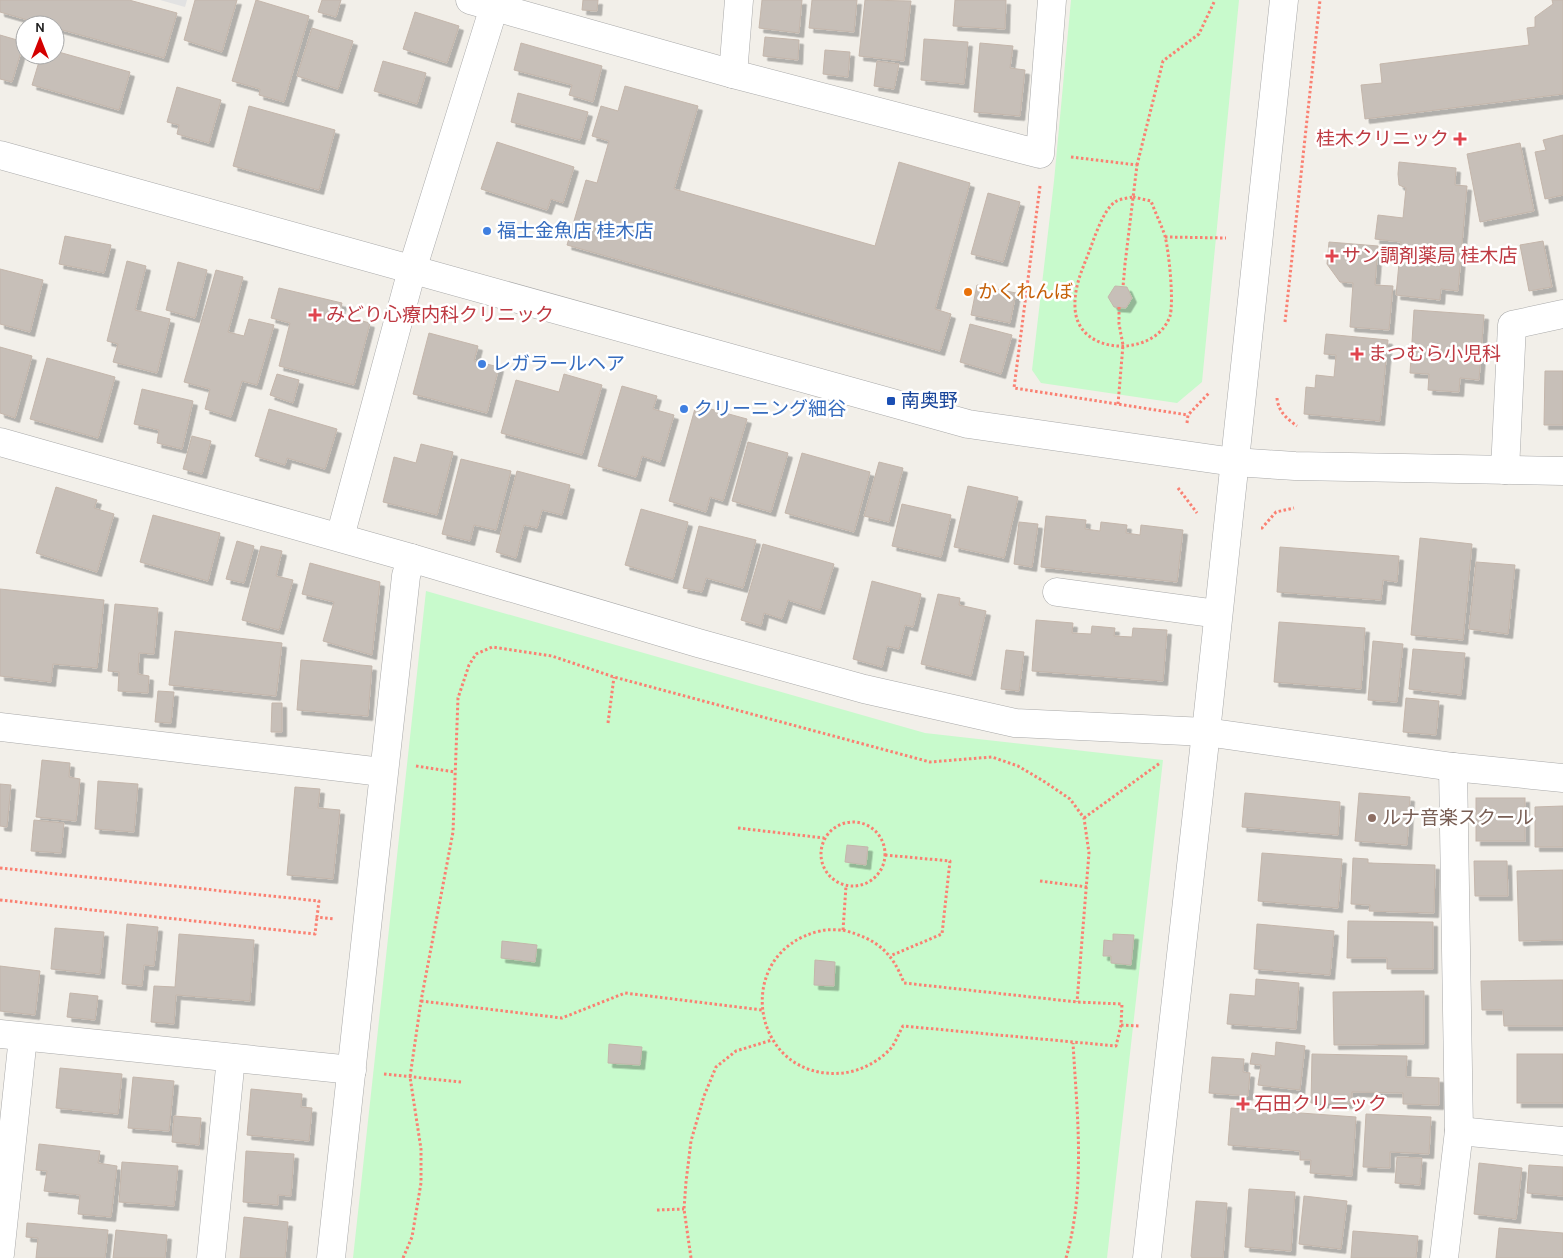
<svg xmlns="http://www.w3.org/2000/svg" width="1563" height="1258" font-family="Karla,'Noto Sans JP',sans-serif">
<defs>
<filter id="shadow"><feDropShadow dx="4.5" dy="4.5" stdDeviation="0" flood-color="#0004"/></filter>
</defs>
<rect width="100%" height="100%" fill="#f2efe9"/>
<g fill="#c8facc">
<path d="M1071,0H1239L1202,382L1177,403L1041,383L1032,370L1054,181Z"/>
<path d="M426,591L925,733L1163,760L1107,1258H353Z"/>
</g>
<path fill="#e2e2e2" d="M160,0H187L185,7Z"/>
<g fill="#c7bfb8" stroke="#c4b6ab" filter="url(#shadow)">
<path d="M0,0H129L177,13L164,58L55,28V25H45L0,12Z"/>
<path d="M195,0H237L222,52L184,40Z"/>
<path d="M256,0L309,16L284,102L259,95L260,89L232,81Z"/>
<path d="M322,0H341L336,17L318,12Z"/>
<path d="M583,0H598L597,11L582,10Z"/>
<path d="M762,0H802L799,33L759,28Z"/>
<path d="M812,0H857L854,32L809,28Z"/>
<path d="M865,0L911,1L904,61L859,56Z"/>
<path d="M955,0H1006L1005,29L953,26Z"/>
<path d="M1552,0H1563V94L1365,119L1361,85L1382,83L1380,64L1529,45L1527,28L1535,27V17L1553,4Z"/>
<path d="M415,12L459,26L447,63L403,49Z"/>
<path d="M312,28L353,41L338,89L297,76Z"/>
<path d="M0,35L24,42L12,82L0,79Z"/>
<path d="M765,37L799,40L798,60L763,56Z"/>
<path d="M924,39L968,42L964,84L921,80Z"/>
<path d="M521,43L602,66L593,102L569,95L572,85L514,70Z"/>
<path d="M980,43L1013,46L1010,68L1025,70L1020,116L974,112Z"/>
<path d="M825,50L850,52L848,77L823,74Z"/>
<path d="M55,51L130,72L119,110L32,85L41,55H55Z"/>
<path d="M383,61L426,73L417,104L374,91Z"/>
<path d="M877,61L899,64L894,89L874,86Z"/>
<path d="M625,86L698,106L674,189L875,246L899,162L970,183L935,309L951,314L940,351L567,245L586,180L597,183L609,141L592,136L601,106L618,111Z"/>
<path d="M177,87L221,100L209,143L177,134L179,125L167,122Z"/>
<path d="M518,93L588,112L580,140L511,122Z"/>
<path d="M249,106L335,130L319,190L233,166Z"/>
<path d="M1563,135V195L1545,199L1535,152L1546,150L1543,140Z"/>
<path d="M497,142L574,167L563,203L551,199L547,210L481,189Z"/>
<path d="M1520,143L1534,211L1480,222L1467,154Z"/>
<path d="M1399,162L1456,168L1455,185L1467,186L1458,291L1441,289L1440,300L1396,295L1401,242L1375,239L1378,215L1403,218L1406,188L1399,185L1398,174Z"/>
<path d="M988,193L1020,202L1003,262L971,254Z"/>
<path d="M65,236L111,245L104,273L59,264Z"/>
<path d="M1543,241L1552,287L1529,291L1520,245Z"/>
<path d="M1329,242L1378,246L1375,285L1393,286L1389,330L1350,327L1353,283L1340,282L1327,264Z"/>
<path d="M127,261L146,266L135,310L170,319L157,373L113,362L118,344L107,341Z"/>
<path d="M178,262L207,270L195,318L166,310Z"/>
<path d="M0,269L43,280L30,332L0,324Z"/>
<path d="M216,270L243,277L228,332L244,336L249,319L274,325L257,385L242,381L231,417L205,409L210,389L184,382Z"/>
<path d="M977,285L1016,293L1010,323L971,315Z"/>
<path d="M1115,286L1127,287L1132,298L1126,308L1114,307L1108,297Z"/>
<path d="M279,288L342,303L339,315L370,323L354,385L279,366L290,323L271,318Z"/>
<path d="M1414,310L1484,315L1479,380L1460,378L1459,392L1428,390L1429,374L1410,373Z"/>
<path d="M970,324L1012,335L1001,374L960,362Z"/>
<path d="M429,333L478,346L474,361L499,367L487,413L413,394Z"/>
<path d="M1326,334L1388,340L1380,421L1304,414L1306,387L1315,388L1316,375L1334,377L1336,355L1324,354Z"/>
<path d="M0,347L32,356L15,418L0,413Z"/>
<path d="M47,358L115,377L98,438L30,419Z"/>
<path d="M1545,371H1563V425H1544Z"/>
<path d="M277,374L299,380L293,403L270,395Z"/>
<path d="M564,374L602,385L582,455L501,433L516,380L559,392Z"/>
<path d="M622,386L657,396L653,409L674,415L660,462L642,456L636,477L598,466Z"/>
<path d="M142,389L193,401L182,449L157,443L159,430L134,424Z"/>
<path d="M696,405L747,419L723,501L710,497L706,512L669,501Z"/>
<path d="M269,409L337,429L325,469L287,458L285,465L255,456Z"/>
<path d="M192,436L211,441L202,474L183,469Z"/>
<path d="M748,442L788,453L771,512L732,501Z"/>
<path d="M421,444L453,452L437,515L383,502L394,457L416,463Z"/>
<path d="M802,453L870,472L854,532L785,513Z"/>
<path d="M461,459L511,471L496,530L474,525L470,541L442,534Z"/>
<path d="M879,462L903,468L889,522L864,516Z"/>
<path d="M517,471L570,485L562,515L542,510L537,528L524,525L516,558L496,552Z"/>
<path d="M968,486L1018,497L1004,558L954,547Z"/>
<path d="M56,487L97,500L94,508L114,514L97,572L36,553Z"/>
<path d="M902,504L951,515L941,557L892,546Z"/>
<path d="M641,509L688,522L673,579L625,565Z"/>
<path d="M153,515L220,533L208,581L140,562Z"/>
<path d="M1046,516L1086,520L1085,529L1100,531L1101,522L1127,525L1126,533L1140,535L1141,525L1183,530L1177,582L1041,567Z"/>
<path d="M1019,522L1038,524L1032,567L1014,564Z"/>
<path d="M699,526L756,540L743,588L706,578L702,592L683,588Z"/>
<path d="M1420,538L1472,544L1463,640L1411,635Z"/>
<path d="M237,541L254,546L244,583L226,579Z"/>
<path d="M763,544L834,564L820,610L788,600L782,619L764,613L761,626L741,620Z"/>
<path d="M261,546L282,551L276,576L293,580L279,630L242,620Z"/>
<path d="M1280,547L1399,556L1397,582L1383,580L1381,600L1277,592Z"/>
<path d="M1476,562L1515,565L1508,634L1469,629Z"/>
<path d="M310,563L380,582L372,655L323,641L334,602L302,594Z"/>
<path d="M872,581L921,594L913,627L905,625L899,649L887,646L882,667L853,659Z"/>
<path d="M0,589L104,600L97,668L53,664L51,682L0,676Z"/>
<path d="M938,594L960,598L959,605L986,611L971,676L921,664Z"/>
<path d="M115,604L158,608L154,654L139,653L138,674L149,676L148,693L118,691L119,672L108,671Z"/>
<path d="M1036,620L1073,623L1072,633L1091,634L1092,626L1115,628L1114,636L1132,637L1133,628L1167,630L1163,681L1032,671Z"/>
<path d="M1279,622L1365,628L1361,689L1274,682Z"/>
<path d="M175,631L282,643L276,696L169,685Z"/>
<path d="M1373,641L1403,644L1397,702L1368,700Z"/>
<path d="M1413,649L1465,653L1461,695L1409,689Z"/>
<path d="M1006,650L1024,652L1019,691L1001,689Z"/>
<path d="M301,660L372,666L368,716L297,710Z"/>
<path d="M158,691L174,692L171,723L155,722Z"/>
<path d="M1406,698L1439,701L1436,735L1403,732Z"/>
<path d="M272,703H282V732H271Z"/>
<path d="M42,760L70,763L69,777L80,779L76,821L36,817Z"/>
<path d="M98,781L138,784L134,832L95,829Z"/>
<path d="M0,784L11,785L7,827L0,826Z"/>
<path d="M295,787L320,789L318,808L340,810L333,879L287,875Z"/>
<path d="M1245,793L1340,802L1338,835L1242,827Z"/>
<path d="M1359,793L1410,797L1407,845L1355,841Z"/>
<rect x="1476" y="798" width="49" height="43"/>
<path d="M1563,806V847H1535V807Z"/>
<path d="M34,820L64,823L61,853L31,851Z"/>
<path d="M847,845L868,847L866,865L845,862Z"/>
<path d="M1262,853L1342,859L1338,908L1258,901Z"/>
<path d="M1353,858L1368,859V863L1435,865L1434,913L1369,911L1370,905L1351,904Z"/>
<path d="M1474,861H1507L1508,896H1475Z"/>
<path d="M1563,870V940L1519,941L1517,871Z"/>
<path d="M1348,921L1433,922V969H1387V958H1347Z"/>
<path d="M127,924L158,927L154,966L144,965L142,986L122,984Z"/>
<path d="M1257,924L1334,931L1330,975L1254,969Z"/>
<path d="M55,928L104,932L100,974L51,969Z"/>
<path d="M179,934L254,940L250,1001L176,995L174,1024L151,1022L154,986L175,987Z"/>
<path d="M1113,934L1134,935L1131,965L1111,963V956H1103L1104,940L1113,941Z"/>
<path d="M502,941L537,945L535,962L501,958Z"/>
<path d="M815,960L835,962L834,986L814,985Z"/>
<path d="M0,966L40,971L35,1015L0,1011Z"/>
<path d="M1256,979L1299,983L1296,1029L1227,1024L1230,994L1255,996Z"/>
<path d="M1563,980V1026H1504L1503,1010H1482L1481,981Z"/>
<path d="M1424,991V1044L1334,1045L1333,992Z"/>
<path d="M70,993L98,996L95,1020L67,1017Z"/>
<path d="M1276,1042L1305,1046L1300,1090L1258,1085L1261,1065L1250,1064L1252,1053L1275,1056Z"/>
<path d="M609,1044L642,1047L640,1065L608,1063Z"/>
<path d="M1312,1054L1407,1056L1406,1077L1439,1078V1105L1403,1104V1093L1352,1092V1104L1311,1103Z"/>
<rect x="1517" y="1054" width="46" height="49"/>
<path d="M1212,1057L1244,1059L1243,1072L1250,1073L1248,1096L1209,1093Z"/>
<path d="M60,1068L122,1074L118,1114L56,1108Z"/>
<path d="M133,1077L174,1081L169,1131L128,1128Z"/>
<path d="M251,1089L302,1094L301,1107L312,1108L309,1141L247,1135Z"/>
<path d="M1231,1108L1356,1117L1352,1176L1310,1173L1311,1160H1300V1151L1228,1145Z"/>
<path d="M1366,1114L1431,1117L1429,1154L1390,1152V1168L1363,1167Z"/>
<path d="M174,1116L201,1118L199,1145L172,1142Z"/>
<path d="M39,1144L100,1151L98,1163L117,1166L111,1217L78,1214L80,1195L44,1191L47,1171L36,1170Z"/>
<path d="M246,1151L294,1154L291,1196L278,1195V1205L243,1202Z"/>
<path d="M1397,1157L1422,1158L1420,1185L1395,1183Z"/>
<path d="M122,1162L178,1166L174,1206L119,1202Z"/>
<path d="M1479,1163L1522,1168L1516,1219L1474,1214Z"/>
<path d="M1529,1165L1563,1167V1196L1527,1193Z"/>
<path d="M1249,1189L1295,1192L1291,1251L1245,1247Z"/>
<path d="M1304,1196L1347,1201L1341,1249L1299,1244Z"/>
<path d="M1196,1201L1227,1203L1223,1258H1192L1191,1256Z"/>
<path d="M244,1217L288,1222L285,1258H240Z"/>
<path d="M27,1223L108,1230L105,1258H36L38,1238L26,1237Z"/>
<path d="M1499,1228L1563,1233V1258H1496Z"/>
<path d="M116,1230L167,1235L165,1258H113Z"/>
<path d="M1353,1231L1418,1236L1416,1258H1351Z"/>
</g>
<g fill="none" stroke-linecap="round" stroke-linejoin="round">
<g stroke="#a9a9a9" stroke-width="29">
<g id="minor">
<path d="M470,0L733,74L1040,154L1052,0"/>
<path d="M733,74L739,0"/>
<path d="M0,155L968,424L1234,462L1295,466L1563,471"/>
<path d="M0,442L411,558L698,643L864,689L1015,723L1206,732L1453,767L1563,778"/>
<path d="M1505,470L1512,325L1563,314"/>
<path d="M340,537L412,270L494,7L495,0"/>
<path d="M1057,592L1218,614"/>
<path d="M0,727L382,772"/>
<path d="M0,1034L352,1070"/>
<path d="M1459,1131L1563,1141"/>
<path d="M0,1254L23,1037"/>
<path d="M211,1258L231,1058"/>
<path d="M331,1258C357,1031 379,803 406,576L411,558"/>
<path d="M1147,1258L1206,732L1284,0"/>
<path d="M1444,1258L1459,1131L1453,767"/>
</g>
</g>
<g stroke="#fa8072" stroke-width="3" stroke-dasharray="2.5 2.5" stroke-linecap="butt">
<path d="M1071,157L1137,165L1125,264L1123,287"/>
<path d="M1137,165L1163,61L1199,34L1215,0"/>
<path d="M1040,186L1014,388L1188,415"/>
<path d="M1133,197L1151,201C1155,212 1161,224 1165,236C1169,252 1174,301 1170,316C1156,358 1076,357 1075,307C1074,287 1082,270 1089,252C1094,239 1103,210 1115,202C1119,199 1128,198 1133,197Z"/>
<path d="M1165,237L1226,238"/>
<path d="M1285,322L1320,0"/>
<path d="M1277,398C1278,411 1287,419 1297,426"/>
<path d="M1118,404L1123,345L1119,324V307"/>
<path d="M1187,423L1188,415L1209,393"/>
<path d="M1178,488L1197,513"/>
<path d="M1261,528H1262L1276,512L1294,508"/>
<path d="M608,723L614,677"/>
<path d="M416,766L455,772"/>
<path d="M1084,818L1160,763"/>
<circle cx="853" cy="854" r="32"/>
<path d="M738,828L824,838"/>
<path d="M885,855L950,861L942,934L890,956"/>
<path d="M0,868L319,901L317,917L334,919"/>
<path d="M1040,881L1087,887"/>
<path d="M0,900L315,934L317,917"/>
<path d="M843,930C876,939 892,951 904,983L1077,1002L1122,1004L1121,1025L1116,1046L903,1026C899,1033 896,1041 892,1047C880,1061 861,1071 843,1073C751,1082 730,952 820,931C827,929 836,930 843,930Z"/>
<path d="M843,930L846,886"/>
<path d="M421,1001L562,1018L625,993L762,1010"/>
<path d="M1121,1025L1140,1026"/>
<path d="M384,1074L461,1082"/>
<path d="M657,1210L684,1209"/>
<path d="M403,1258L412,1237L421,1183V1149L410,1077L421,1001L453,832L458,698L469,665L476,654L492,647L552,656L614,677L930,762L992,757L1018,766L1045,782L1070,799L1084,818L1089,853L1077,1002"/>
<path d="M691,1258L684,1209L686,1182L691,1141L704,1096L716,1067L736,1051L772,1040"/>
<path d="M1066,1258C1086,1188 1077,1114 1073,1043"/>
</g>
<use href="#minor" stroke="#fff" stroke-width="28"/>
</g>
<g fill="#e0444e" stroke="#fff" stroke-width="2">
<path d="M1457.5 131.5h5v5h5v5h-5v5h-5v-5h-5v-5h5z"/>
<path d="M1329.5 248.5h5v5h5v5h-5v5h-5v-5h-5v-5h5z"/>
<path d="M312.5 307.5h5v5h5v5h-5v5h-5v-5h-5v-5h5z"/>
<path d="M1354.5 346.5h5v5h5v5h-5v5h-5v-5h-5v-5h5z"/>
<path d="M1240.5 1096.5h5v5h5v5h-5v5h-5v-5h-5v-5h5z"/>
</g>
<g fill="#3f7fe0" stroke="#fff" stroke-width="2">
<circle cx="487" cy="231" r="5"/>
<circle cx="482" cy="364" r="5"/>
<circle cx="684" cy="409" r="5"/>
</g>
<circle fill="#e8710a" stroke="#fff" stroke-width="2" cx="968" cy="292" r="5"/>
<rect fill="#1a4fb4" stroke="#fff" stroke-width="2" x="886" y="396" width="10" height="10" rx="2.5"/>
<circle fill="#8d6e63" stroke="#fff" stroke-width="2" cx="1372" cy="818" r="5"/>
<g text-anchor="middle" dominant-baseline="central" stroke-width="5" stroke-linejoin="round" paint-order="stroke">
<g font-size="19" fill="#be3a42" stroke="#fff" text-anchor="start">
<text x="1449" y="139" text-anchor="end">桂木クリニック</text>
<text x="1342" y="256">サン調剤薬局 桂木店</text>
<text x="326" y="315">みどり心療内科クリニック</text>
<text x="1368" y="354">まつむら小児科</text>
<text x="1254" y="1104">石田クリニック</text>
</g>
<g font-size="19" fill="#366cbe" stroke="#fff" text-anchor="start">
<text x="497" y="231">福士金魚店 桂木店</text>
<text x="492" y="364">レガラールヘア</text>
<text x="694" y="409">クリーニング細谷</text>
</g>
<g font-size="19" fill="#c56008" stroke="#fff" text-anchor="start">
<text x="978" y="292">かくれんぼ</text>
</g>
<g font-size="19" fill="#164399" stroke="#fff" text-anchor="start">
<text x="901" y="401">南奥野</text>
</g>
<g font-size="19" fill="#785e54" stroke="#fff" text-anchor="start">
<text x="1382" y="818">ルナ音楽スクール</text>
</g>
</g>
<g transform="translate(40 40)"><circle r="24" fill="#ffffff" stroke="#a7a7a7"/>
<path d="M0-4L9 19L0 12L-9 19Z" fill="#d40000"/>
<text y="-8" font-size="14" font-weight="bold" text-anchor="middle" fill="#222222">N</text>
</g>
</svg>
